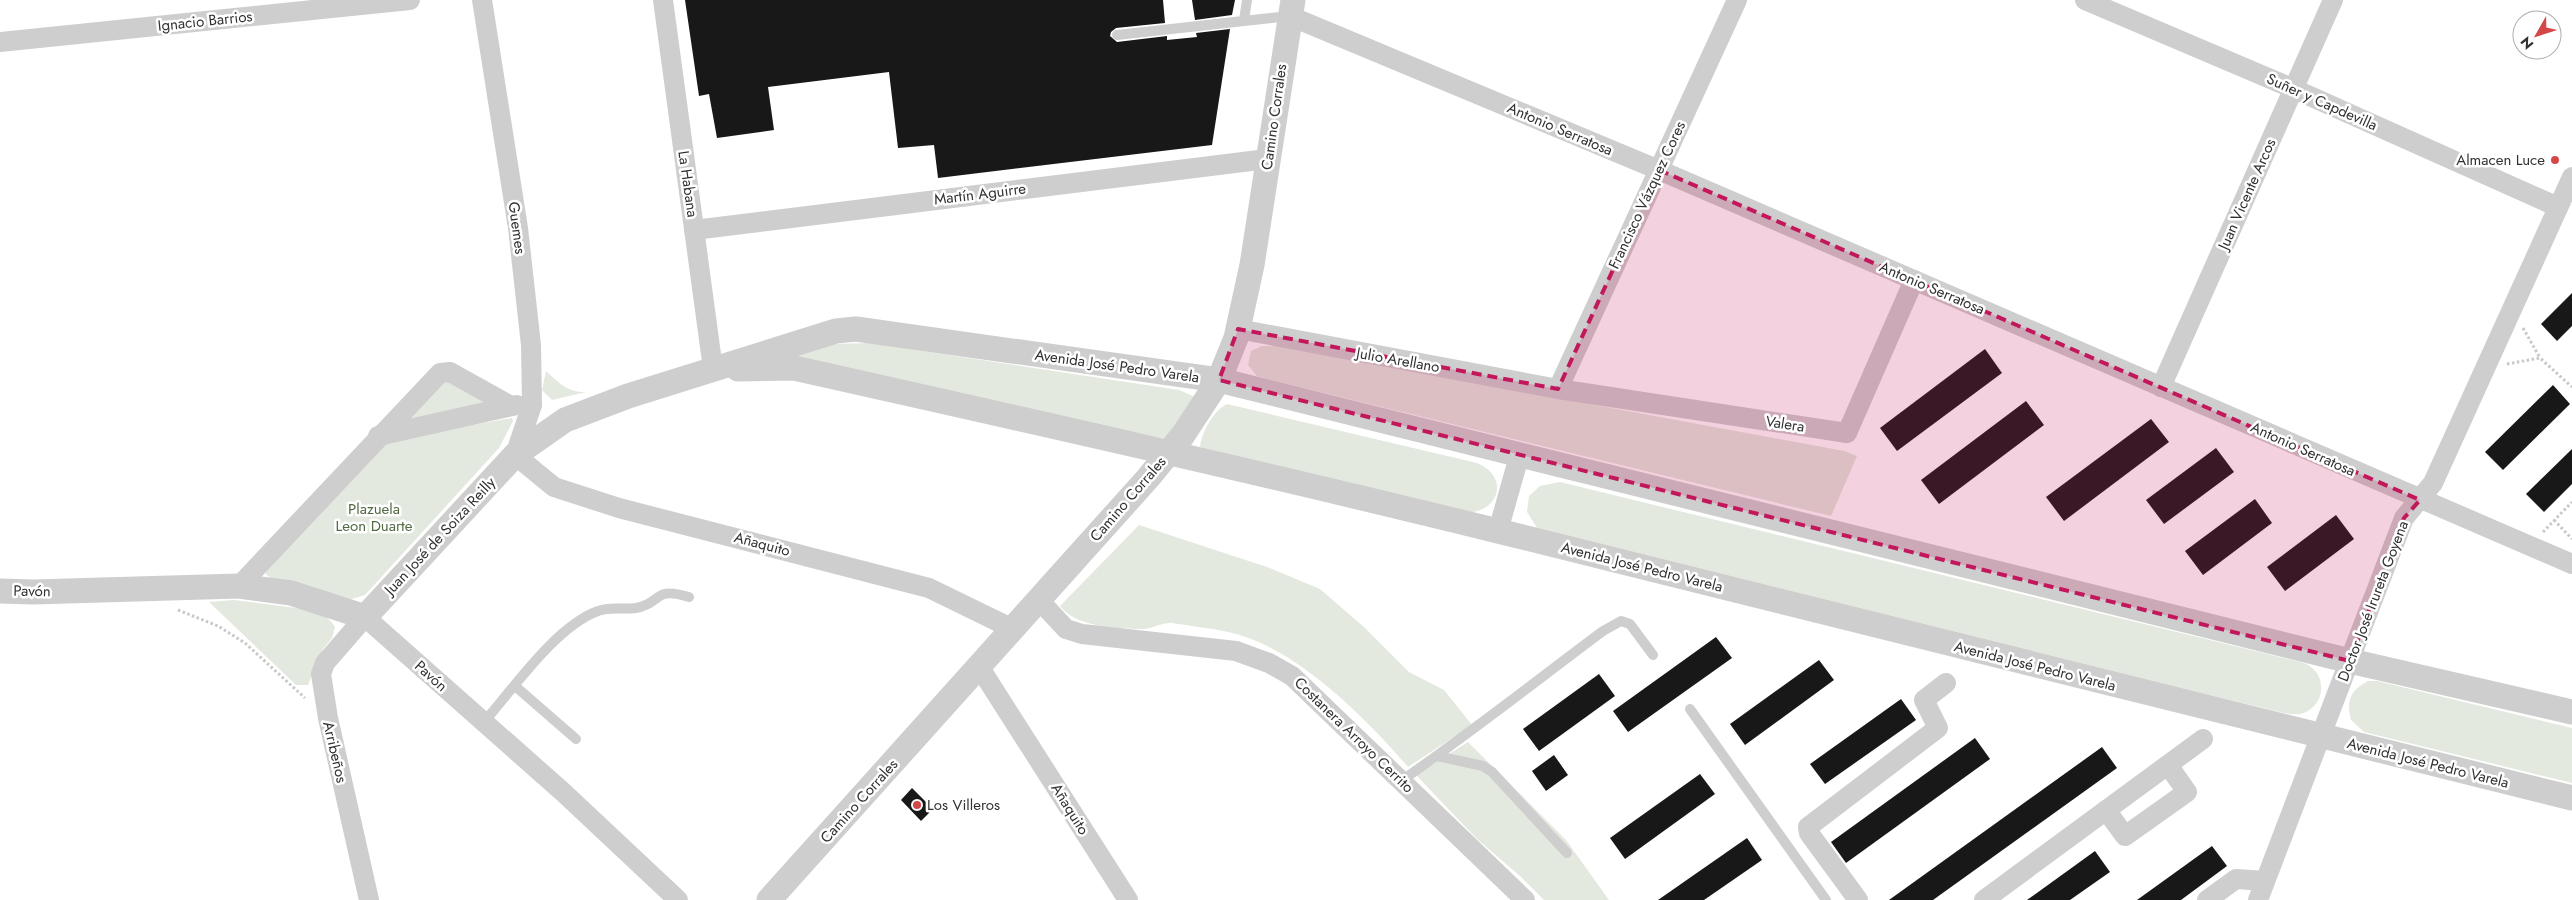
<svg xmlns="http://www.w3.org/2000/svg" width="2572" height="900" font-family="Jost,sans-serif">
<rect width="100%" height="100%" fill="#fff"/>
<g fill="#e3e9de">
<path d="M869,343L1179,390L1193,396L1194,400L1169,440L770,360L835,344Z"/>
<path d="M1262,346H1275L1342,358L1844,451L1857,456L1831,516L1267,379L1257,376L1248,365L1251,351Z"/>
<path d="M546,371C558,382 568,393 586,392L552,400L542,390Z"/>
<path d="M447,380L503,404L396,429Z"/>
<path d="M1227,404L1477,463C1509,476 1501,512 1465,513L1202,449L1200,446C1202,432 1213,411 1227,404Z"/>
<path d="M512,418L513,421L499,448L365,595L349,600L270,578L265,573L382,441Z"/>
<path d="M1560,482L2304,663C2329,673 2326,708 2300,714C2292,715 2284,713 2276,711L1974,639L1537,528L1527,512L1529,496L1540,486Z"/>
<path d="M1139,525L1267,567L1320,589L1365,628L1409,672L1444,690L1472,725L1408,767C1365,717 1295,646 1228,632C1210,628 1190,626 1172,623C1162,622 1152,629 1142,629C1117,629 1076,627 1060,606Z"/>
<path d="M234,600L311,610C322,614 329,617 335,627L332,638L323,649L308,685H296L209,602Z"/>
<path d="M2368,681H2377L2572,728V783L2364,732L2351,720C2346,700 2350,691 2368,681Z"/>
<path d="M1468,742L1566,840L1609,900H1544L1521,877L1476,838L1416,775Z"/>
</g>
<g fill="#181818">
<path d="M685,0H1163L1165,23L1116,28L1111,32L1110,36L1117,42L1167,36V40L1197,37L1196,33L1230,29L1212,145L938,178L934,145L898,148L889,72L768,87L774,130L717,138L709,94L699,96Z"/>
<path d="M1192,0H1235L1232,15L1195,20Z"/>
<path d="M2572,293V326L2557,341L2541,324Z"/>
<path d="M1985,349L2002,373L1897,451L1880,428Z"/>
<path d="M2553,385L2570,404L2503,470L2485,452Z"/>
<path d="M2026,401L2044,425L1939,504L1921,480Z"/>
<path d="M2151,419L2169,442L2064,521L2046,497Z"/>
<path d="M2216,448L2234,472L2164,524L2146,500Z"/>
<path d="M2572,449V484L2544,512L2526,494Z"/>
<path d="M2255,499L2272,523L2203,575L2185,551Z"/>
<path d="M2336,515L2354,539L2285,591L2267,567Z"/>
<path d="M1716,637L1732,658L1628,732L1613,711Z"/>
<path d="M1819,660L1834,680L1745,745L1730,724Z"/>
<path d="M1599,674L1615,696L1539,751L1523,729Z"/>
<path d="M1901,699L1916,720L1825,784L1810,764Z"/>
<path d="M1975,738L1990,759L1846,863L1831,842Z"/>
<path d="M2102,747L2117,768L1933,900H1889Z"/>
<path d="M1554,755L1568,775L1546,791L1532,771Z"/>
<path d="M1700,774L1715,794L1625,859L1610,838Z"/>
<path d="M912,788L933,809L921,821L901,800Z"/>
<path d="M1747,838L1762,860L1704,900H1658Z"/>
<path d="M2212,846L2227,866L2181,900H2137Z"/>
<path d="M2095,851L2110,872L2070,900H2027Z"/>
</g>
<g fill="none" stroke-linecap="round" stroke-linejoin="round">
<g stroke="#c8c8c8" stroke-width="3" stroke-dasharray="2.5 2.5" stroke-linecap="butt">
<path d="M2523,328L2540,358"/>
<path d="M2507,364L2540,358L2572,387"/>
<path d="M2554,520L2572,539"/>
<path d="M2543,532L2572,502"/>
<path d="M178,610L218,626L245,643L305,698"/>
</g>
<g stroke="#cecece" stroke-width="10">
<path d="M1244,20L1247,0"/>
<path d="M1117,35L1289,16"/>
<path d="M515,686L576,739"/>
<path d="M1690,709L1826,900"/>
<path d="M484,722C513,689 556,626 598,611C610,606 624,610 636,608C663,603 652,586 689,597"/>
<path d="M1437,756L1483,766L1492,772L1567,853"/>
<path d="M1401,781C1470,733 1536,681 1603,631L1621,621L1630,624L1653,655"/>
</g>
<g stroke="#cecece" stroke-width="20">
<path d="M482,0L518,228L531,345L532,405L515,455L554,487L619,508L929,588L1013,629"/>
<path d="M663,0L713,369"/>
<path d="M2085,0L2294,89L2558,207"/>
<path d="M1290,16L1659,170L2572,564"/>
<path d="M0,42L410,0"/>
<path d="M694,230L1267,159"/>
<path d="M1238,329L1558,389L1847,433L1914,280"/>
<path d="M2161,387L2333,0"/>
<path d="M1558,389L1737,0"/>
<path d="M378,436L517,405"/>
<path d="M1498,531L1520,453"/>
<path d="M239,586L440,373L450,372L511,406"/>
<path d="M1039,600L1066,629L1082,634L1236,651L1269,663L1292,676L1525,900"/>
<path d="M980,668L1128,900"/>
<path d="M2106,810L2125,836L2187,792L2168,765"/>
<path d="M369,900L328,718L321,674L325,663L365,617L564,793L678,900"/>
<path d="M1858,900L1809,833L1808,827L1938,728L1924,700L1946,683"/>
<path d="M1984,900L2203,739"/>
<path d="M2207,900L2236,879L2265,881"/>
<path d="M2258,900L2404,518L2433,483L2572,177"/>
</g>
<g stroke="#cecece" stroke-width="25">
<path d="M738,369L794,368C1031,421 1267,474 1502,532C1859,620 2215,712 2572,798"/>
<path d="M0,591L33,592L239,586L291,593L365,617L515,455L565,420L628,396L836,331L856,329L1219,380L2350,661L2572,712"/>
<path d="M769,900L1148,478L1183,435L1219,380L1236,338L1252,265L1293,0"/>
</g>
</g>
<path fill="#c2185b" fill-opacity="0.2" stroke="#c2185b" stroke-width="4" stroke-dasharray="10 6" stroke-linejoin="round" d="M1659,170L2420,500L2404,518L2350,661L1219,380L1238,329L1558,389Z"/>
<g fill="#d44749" stroke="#fff" stroke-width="2">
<circle cx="2555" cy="160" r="5"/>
<circle cx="917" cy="805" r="5"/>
</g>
<g text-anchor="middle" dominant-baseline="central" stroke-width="5" stroke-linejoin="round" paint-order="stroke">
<g font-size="15" fill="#313131" stroke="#fff">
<text transform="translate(205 21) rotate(-6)">Ignacio Barrios</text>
<text transform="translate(2322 102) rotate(24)">Suñer y Capdevilla</text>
<text transform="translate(1274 117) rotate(-82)">Camino Corrales</text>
<text transform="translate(1560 129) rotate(23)">Antonio Serratosa</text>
<text transform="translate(688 184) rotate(82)">La Habana</text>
<text transform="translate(980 194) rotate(-7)">Martín Aguirre</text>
<text transform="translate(2247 194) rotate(-66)">Juan Vicente Arcos</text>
<text transform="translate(1647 195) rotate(-65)">Francisco Vázquez Cores</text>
<text transform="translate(517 228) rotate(82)">Guemes</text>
<text transform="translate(1932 288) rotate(23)">Antonio Serratosa</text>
<text transform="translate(1398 360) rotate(10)">Julio Arellano</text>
<text transform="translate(1117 366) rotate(8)">Avenida José Pedro Varela</text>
<text transform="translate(1785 424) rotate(9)">Valera</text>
<text transform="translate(2303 449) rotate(24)">Antonio Serratosa</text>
<text transform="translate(1128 499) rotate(-49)">Camino Corrales</text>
<text transform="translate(440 536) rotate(-47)">Juan José de Soiza Reilly</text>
<text transform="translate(762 544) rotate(15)">Añaquito</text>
<text transform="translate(1642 567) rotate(14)">Avenida José Pedro Varela</text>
<text transform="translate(32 591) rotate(1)">Pavón</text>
<text transform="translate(2373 601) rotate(-69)">Doctor José Irureta Goyena</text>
<text transform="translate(2035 666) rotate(14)">Avenida José Pedro Varela</text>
<text transform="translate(431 676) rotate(42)">Pavón</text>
<text transform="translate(1354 735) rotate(44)">Costanera Arroyo Cerrito</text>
<text transform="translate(335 752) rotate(77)">Arribeños</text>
<text transform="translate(2428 763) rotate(14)">Avenida José Pedro Varela</text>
<text transform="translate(859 801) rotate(-48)">Camino Corrales</text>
<text transform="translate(1070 809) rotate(58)">Añaquito</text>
</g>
<g font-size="15" fill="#313131" stroke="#fff" text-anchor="end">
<text x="2545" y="160">Almacen Luce</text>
<text x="927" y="805" text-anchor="start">Los Villeros</text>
</g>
<g font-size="15" fill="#526942" stroke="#fff">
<text x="374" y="509">Plazuela<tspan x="374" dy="17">Leon Duarte</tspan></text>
</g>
</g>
<g transform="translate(2537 35) rotate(231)"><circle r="24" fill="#ffffff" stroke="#adadad"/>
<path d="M0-4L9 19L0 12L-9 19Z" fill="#d44749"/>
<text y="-8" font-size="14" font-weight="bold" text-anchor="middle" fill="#313131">N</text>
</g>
</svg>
